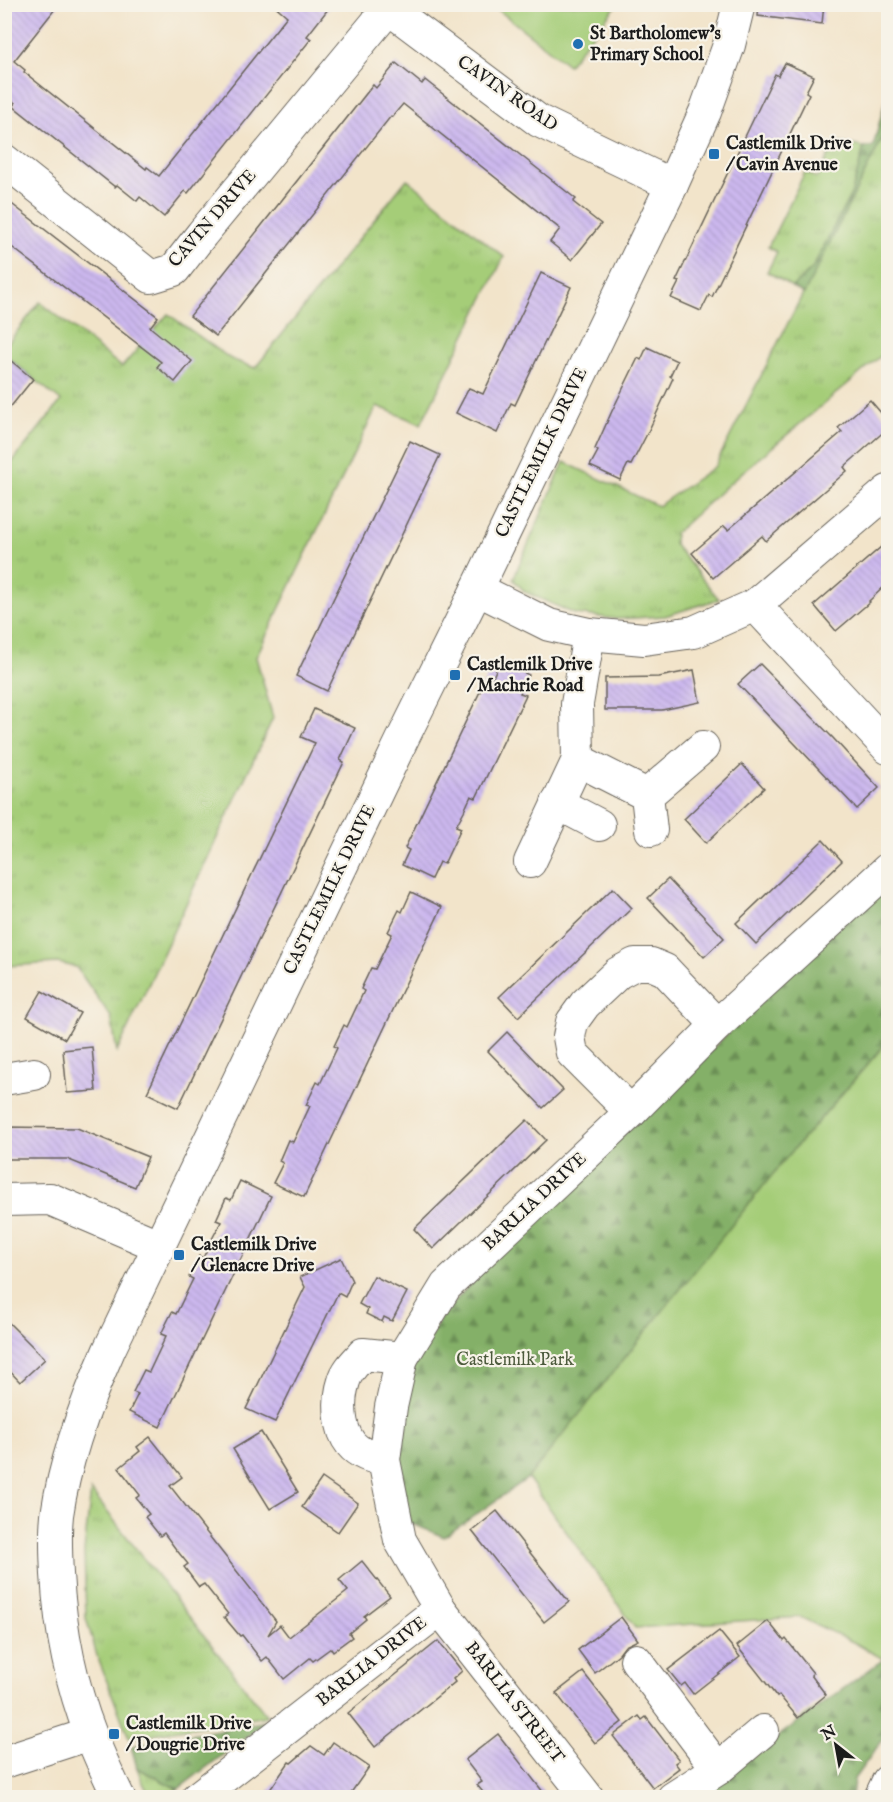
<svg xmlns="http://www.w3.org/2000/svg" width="893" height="1802" font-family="'IM FELL English',serif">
<defs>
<pattern id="grass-tufts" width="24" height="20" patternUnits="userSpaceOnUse" patternTransform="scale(1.5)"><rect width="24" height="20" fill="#a5cd78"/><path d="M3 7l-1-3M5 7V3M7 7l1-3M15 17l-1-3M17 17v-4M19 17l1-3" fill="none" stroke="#8daf67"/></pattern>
<pattern id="forest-firs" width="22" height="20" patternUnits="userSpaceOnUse" patternTransform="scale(1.5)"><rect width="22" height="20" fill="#84b068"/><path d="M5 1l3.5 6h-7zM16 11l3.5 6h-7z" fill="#6b8e55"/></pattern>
<pattern id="building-back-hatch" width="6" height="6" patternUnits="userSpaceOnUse" patternTransform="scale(1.5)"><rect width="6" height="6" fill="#ccb8ee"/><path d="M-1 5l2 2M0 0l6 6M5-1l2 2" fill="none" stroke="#af9ecc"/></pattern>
</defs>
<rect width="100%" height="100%" fill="#f7f3e8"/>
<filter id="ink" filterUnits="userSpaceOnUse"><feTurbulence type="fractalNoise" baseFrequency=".0167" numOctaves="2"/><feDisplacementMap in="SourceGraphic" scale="12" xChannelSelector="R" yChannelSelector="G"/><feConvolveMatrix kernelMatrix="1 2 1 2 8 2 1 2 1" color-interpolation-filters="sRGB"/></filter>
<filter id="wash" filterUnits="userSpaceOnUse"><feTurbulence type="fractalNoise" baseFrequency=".008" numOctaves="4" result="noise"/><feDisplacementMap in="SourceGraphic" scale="24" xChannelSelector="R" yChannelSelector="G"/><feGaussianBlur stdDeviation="1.35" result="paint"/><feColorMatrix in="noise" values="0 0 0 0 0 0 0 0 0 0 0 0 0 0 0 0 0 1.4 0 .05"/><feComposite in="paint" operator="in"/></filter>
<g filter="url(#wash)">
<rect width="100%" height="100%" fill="#f2e4ca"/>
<g fill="url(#grass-tufts)" stroke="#60744a" stroke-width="1.5">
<path d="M888,127V350L739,475L675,533L674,544L719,599L665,616L617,619L575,614L525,592L513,579L564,462L658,506L715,466Z"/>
<path d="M835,142L864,147L852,192L812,269L792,287L778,278L767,272L777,252L768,247L805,172L817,178Z"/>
<path d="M407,179L504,257L421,424L377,406L256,657L273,718L117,1052L111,1017L76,967L58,963L5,966V471L61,401L5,355L4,348L40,302L122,367L168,314L231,359L255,368Z"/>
<path d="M91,1491L267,1716L129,1738L97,1656L86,1618L84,1551Z"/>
<path d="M137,1768L178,1789C174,1791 169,1796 165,1797C147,1802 142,1780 137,1768Z"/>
</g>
<g fill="url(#forest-firs)" stroke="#506642" stroke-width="1.5">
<path d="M888,90V127L804,294L792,287L812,269L852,192L864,147H873Z"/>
<path d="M888,879V1041L782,1163L528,1478L444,1537L403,1520L399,1436L413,1368L441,1317L480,1273Z"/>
<path d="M888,1656V1732L854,1779L852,1797L694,1798Z"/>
<path d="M267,1721L178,1789L137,1768L131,1746Z"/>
</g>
<g fill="#a5cd78" stroke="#60744a" stroke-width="1.5">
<path d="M492,5H617L568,65Z"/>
<path d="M888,1041V1656L883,1659L855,1643L800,1617L635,1628L528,1478L782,1163Z"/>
</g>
<g id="blocks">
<g fill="url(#building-back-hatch)">
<path d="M15,4H59L14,61L25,70L24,72L146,169L147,167L159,176L287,16L273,4H332L307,36L311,39L188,193L185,191L164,217L140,197L137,201L117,185L115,187L13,106L15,103L6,96L4,97V18Z"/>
<path d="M759,4H824L822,24L758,16Z"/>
<path d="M396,63L422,84L425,80L576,199L573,202L601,224L572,260L550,242L560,229L403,104L392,117L391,116L216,336L190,316L373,85L376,88Z"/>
<path d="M785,63L814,76L806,92L809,94L712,297L709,295L701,311L671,298L679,282L676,281L775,74L778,76Z"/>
<path d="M4,198L158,317L150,327L192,361L175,382L157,367L161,362L4,241Z"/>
<path d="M541,273L571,287L515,405L511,403L497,433L456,413L469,388L483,394Z"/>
<path d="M647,347L677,361L670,376L673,378L648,432L631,465L628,464L620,480L590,466L598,451L595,449L612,411L638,358L641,360Z"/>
<path d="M4,355L33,379L4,415Z"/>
<path d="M870,400L888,421V428L844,467L847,471L766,541L762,536L713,578L692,553L724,526L728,530L842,432L838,428Z"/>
<path d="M410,441L440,455L327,691L296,676Z"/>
<path d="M888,541V583L869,601L870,602L836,631L814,605Z"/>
<path d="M500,661L529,675L520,693L526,695L476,798L471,796L464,811L456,826L461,828L444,864L439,862L431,879L402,865L409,850L405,848L488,675L493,677Z"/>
<path d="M760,664L833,738L879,788L857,809L738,684Z"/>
<path d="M694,670L700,702L662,710H605V678L659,677Z"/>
<path d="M314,709L355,728L340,760L344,762L178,1108L147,1093L315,743L301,737Z"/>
<path d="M742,764L764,788L706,843L684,819Z"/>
<path d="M823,840L842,861L756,944L736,923Z"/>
<path d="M668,879L724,938L704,957L648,898Z"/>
<path d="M613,888L632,908L518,1017L499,997Z"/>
<path d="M411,892L442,907L304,1197L273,1183L283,1163L279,1161L288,1140L293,1142L310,1106L306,1105L317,1082L320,1084L337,1048L334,1046L344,1025L347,1027L364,991L361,989L371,968L375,969L392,934L388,932L399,910L402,912Z"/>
<path d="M42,991L80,1013L65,1039L27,1017Z"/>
<path d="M507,1032L563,1090L543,1108L488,1051Z"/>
<path d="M92,1047L96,1091L67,1093L63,1050Z"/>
<path d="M527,1120L546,1140L433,1249L414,1229Z"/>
<path d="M4,1127L77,1128L148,1157L135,1187L67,1159H4Z"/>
<path d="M240,1181L271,1196L160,1427L129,1412L138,1394L133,1392L144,1370L149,1372L166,1336L161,1334L172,1312L176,1314L193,1279L189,1277L199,1256L203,1258L212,1239L221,1222L216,1220L226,1198L231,1200Z"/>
<path d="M341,1258L352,1281L345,1297L338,1293L275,1422L246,1409L305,1287L300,1277Z"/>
<path d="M374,1276L407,1292L392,1321L384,1317L382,1322L366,1314L368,1309L359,1304Z"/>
<path d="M4,1318L45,1359L20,1382L4,1365Z"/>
<path d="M261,1432L298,1492L270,1509L233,1449Z"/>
<path d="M150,1437L182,1477L170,1486L276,1621L268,1635L280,1625L289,1637L348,1591L339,1580L362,1561L390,1596L364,1616L366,1619L349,1633L352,1637L333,1651L331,1648L313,1661L310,1658L284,1679L267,1657L262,1661L242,1635L240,1636L224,1617L228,1614L204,1584L199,1587L184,1567L188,1564L175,1548L164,1533L160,1536L145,1517L149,1514L136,1498L140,1495L119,1468L140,1451L137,1447Z"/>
<path d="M322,1478L358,1503L338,1532L302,1507Z"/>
<path d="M497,1511L569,1602L544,1622L472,1531Z"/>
<path d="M621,1617L638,1640L625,1646L619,1654L595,1673L578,1650Z"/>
<path d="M768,1621L784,1641L786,1639L813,1673L811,1675L826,1695L798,1718L779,1695L777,1697L737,1646Z"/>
<path d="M719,1631L740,1657L693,1694L685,1683L681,1686L668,1670Z"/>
<path d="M438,1641L462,1671L453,1679L455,1682L375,1747L348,1713Z"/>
<path d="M583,1672L622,1722L595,1743L556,1693Z"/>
<path d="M639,1716L642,1720L646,1717L679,1760L675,1763L679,1768L653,1788L613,1736Z"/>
<path d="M498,1734L547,1797H487L477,1785L482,1782L465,1760Z"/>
<path d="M333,1742L369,1767L348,1797H265L289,1762L291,1763L311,1746L324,1755Z"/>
</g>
</g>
</g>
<g filter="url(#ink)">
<use href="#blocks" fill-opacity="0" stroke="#676259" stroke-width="1.5"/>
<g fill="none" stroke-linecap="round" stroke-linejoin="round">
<g stroke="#676259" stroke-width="34">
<g id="minor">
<path d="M383,4L539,121L672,185"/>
<path d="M4,160L151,277L174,270L202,234L388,9"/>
<path d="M477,589L549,625L589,634L644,639L694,632L755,605L888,491"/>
<path d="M755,605L888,748"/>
<path d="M578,760L647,795"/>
<path d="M557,803L599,825"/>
<path d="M651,830L647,795L703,747"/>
<path d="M530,862L578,760L577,704L589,634"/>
<path d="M4,1079L34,1074"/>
<path d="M631,1112L572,1053L569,1037L572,1022L585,1004L618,973L635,964H651L665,970L717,1025"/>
<path d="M4,1200L50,1199L160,1246"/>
<path d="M384,1460C372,1457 359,1454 351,1444C338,1428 338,1399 344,1381C347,1370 356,1362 363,1354L402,1358"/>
<path d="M440,1609L588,1798"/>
<path d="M636,1660L718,1769"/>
<path d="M4,1762L90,1734"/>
<path d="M119,1798C109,1777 99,1756 91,1735C71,1684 60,1628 57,1574C56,1555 55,1534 57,1515C65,1458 86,1402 109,1350L403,738L477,589L672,185L705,112L729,45L739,4"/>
<path d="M197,1798L440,1609L400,1540L384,1460L391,1407L402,1358L446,1286L631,1112L717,1025L888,869"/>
<path d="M673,1798L718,1769L763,1731"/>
<path d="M880,1798L888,1781"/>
</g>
</g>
<use href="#minor" stroke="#fff" stroke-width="32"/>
</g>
</g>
<g fill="#1f6fb2" stroke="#f7f3e8" stroke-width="2">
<circle cx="578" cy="44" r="6"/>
<rect x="708" y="148" width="12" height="12" rx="3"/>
<rect x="449" y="669" width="12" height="12" rx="3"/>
<rect x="173" y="1249" width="12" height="12" rx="3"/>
<rect x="108" y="1728" width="12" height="12" rx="3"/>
</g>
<g text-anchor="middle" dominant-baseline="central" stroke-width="4.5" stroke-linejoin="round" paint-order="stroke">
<g font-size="18" font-weight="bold" fill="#1c1c1c" stroke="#f7f3e8" text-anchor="start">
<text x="590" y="34">St Bartholomew's<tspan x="590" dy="21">Primary School</tspan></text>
<text x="726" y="144">Castlemilk Drive<tspan x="726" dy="21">/ Cavin Avenue</tspan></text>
<text x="467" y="665">Castlemilk Drive<tspan x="467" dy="21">/ Machrie Road</tspan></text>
<text x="191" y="1245">Castlemilk Drive<tspan x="191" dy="21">/ Glenacre Drive</tspan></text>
<text x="126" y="1724">Castlemilk Drive<tspan x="126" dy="21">/ Dougrie Drive</tspan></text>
</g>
<g font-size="18" fill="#1c1c1c" stroke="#f7f3e8">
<text transform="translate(507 94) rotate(35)">CAVIN ROAD</text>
<text transform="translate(213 219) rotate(-49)">CAVIN DRIVE</text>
<text transform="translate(542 453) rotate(-64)">CASTLEMILK DRIVE</text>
<text transform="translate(330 890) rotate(-64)">CASTLEMILK DRIVE</text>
<text transform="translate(535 1202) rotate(-43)">BARLIA DRIVE</text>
<text transform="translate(372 1662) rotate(-38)">BARLIA DRIVE</text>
<text transform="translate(514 1703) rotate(52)">BARLIA STREET</text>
</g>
<g font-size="18" fill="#4c5a3c" stroke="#f7f3e8">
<text x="515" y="1360">Castlemilk Park</text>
</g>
</g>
<rect width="893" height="1802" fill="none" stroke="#f7f3e8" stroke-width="24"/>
<g transform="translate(836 1745) rotate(329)" stroke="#f7f3e8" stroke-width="4.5" paint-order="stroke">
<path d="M0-4.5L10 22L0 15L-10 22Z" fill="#1c1c1c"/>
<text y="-9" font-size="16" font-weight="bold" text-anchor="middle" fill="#1c1c1c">N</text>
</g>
</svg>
